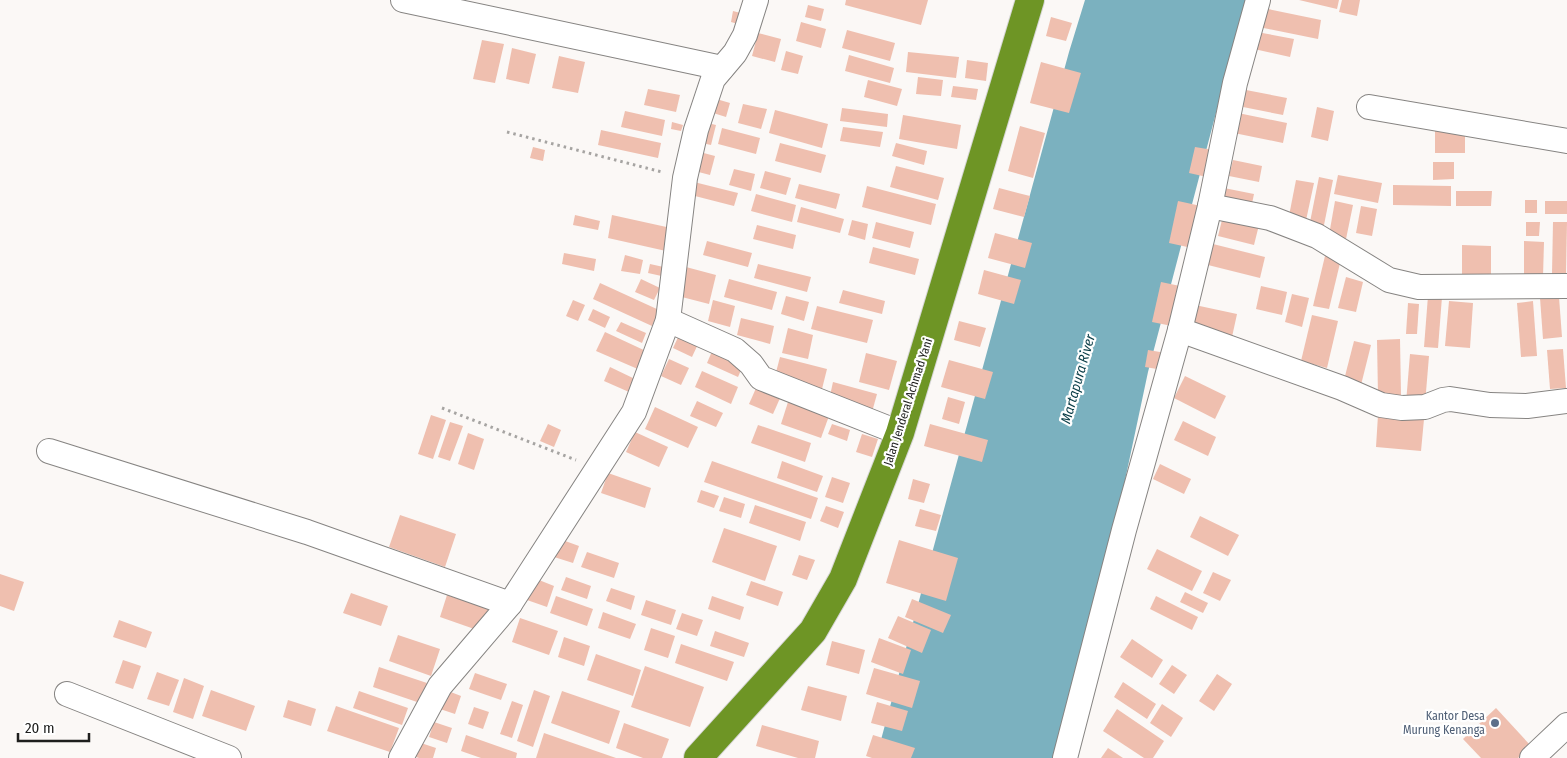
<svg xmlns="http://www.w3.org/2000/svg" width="1567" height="758" font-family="'Fira Sans Condensed',sans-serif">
<rect width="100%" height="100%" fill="#fbf8f6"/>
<path fill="#7bb1bf" d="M1085,0H1247L1238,29L1148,372L1066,758H876L1069,52Z"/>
<g fill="#efbfaf">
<path d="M846,0H928L921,25L845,5Z"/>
<path d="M1299,0H1339L1337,9Z"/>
<path d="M1342,0H1360L1357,16L1339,12Z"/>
<path d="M808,5L824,9L821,21L805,17Z"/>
<path d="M1263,8L1321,20L1318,39L1259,27Z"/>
<path d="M733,11L748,15L745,26L731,22Z"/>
<path d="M1051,17L1072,23L1066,41L1046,36Z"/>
<path d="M801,22L826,29L821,48L796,41Z"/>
<path d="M847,30L895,43L890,61L842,48Z"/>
<path d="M1257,32L1294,39L1290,57L1254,49Z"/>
<path d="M758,33L781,39L775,62L752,56Z"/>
<path d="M482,40L504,44L495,83L473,79Z"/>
<path d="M512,48L536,54L529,84L506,79Z"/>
<path d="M786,51L803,56L798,74L781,70Z"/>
<path d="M908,52L959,57L956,78L906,72Z"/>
<path d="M849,55L894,68L890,83L845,71Z"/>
<path d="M559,56L585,62L578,93L552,88Z"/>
<path d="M967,60L988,63L986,81L965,78Z"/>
<path d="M1041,62L1081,73L1069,113L1030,103Z"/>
<path d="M918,77L943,80L941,96L916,94Z"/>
<path d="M868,80L902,89L897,106L864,97Z"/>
<path d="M953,86L978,89L976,100L951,97Z"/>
<path d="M648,89L680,95L676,112L644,105Z"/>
<path d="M1246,90L1287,98L1283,115L1243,107Z"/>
<path d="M713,98L730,103L726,117L710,112Z"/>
<path d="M743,104L767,109L761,129L738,123Z"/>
<path d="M1317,107L1334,111L1328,141L1311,137Z"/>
<path d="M842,108L888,114L887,127L840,121Z"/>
<path d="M775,110L828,124L822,148L769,133Z"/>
<path d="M625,111L665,120L662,136L621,127Z"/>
<path d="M1238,113L1287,123L1283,143L1234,133Z"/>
<path d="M903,115L961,125L957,149L899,139Z"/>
<path d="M672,122L683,125L681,131L671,129Z"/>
<path d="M703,122L716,125L711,145L697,142Z"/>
<path d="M1020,126L1045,133L1033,178L1008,171Z"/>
<path d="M843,127L883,132L880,147L840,141Z"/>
<path d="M722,128L760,138L756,154L718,144Z"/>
<rect x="1435" y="128" width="30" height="25"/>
<path d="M601,130L661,143L658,158L598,145Z"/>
<path d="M780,143L826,155L821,173L775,161Z"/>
<path d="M896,143L927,151L924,165L892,156Z"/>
<path d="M533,147L545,150L543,161L530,158Z"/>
<path d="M1195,147L1213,150L1207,177L1189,173Z"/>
<path d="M696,151L715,156L710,175L691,170Z"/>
<path d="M1233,160L1262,166L1259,182L1229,176Z"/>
<path d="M1433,162H1454V179L1433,180Z"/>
<path d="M896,166L944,178L938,200L890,187Z"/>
<path d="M734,169L755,174L751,191L729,185Z"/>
<path d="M765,171L791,178L786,195L760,188Z"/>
<path d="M1338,175L1382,183L1378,203L1334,194Z"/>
<path d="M1319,177L1333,180L1323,230L1309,227Z"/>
<path d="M1296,180L1314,183L1305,225L1288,221Z"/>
<path d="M694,182L738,193L734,206L691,195Z"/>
<path d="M799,184L840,194L836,209L795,198Z"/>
<path d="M1393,185L1451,186V206L1393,205Z"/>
<path d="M867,186L936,204L931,225L862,207Z"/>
<path d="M999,188L1030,196L1024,217L993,209Z"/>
<path d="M1224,188L1254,194L1250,213L1220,206Z"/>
<path d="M1456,191H1492L1491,206H1456Z"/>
<path d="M756,194L796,205L792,222L751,211Z"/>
<rect x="1525" y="200" width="12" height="13"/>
<path d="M1178,201L1201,206L1192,248L1169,243Z"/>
<path d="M1335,201L1353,205L1346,239L1329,235Z"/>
<rect x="1545" y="201" width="22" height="13"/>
<path d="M1361,206L1377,209L1372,236L1356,233Z"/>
<path d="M801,207L844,219L840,233L797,222Z"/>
<path d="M1224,212L1260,221L1254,245L1218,236Z"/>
<path d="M575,215L600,221L598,230L573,225Z"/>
<path d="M612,215L671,228L666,251L608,238Z"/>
<path d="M852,220L868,224L865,240L848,235Z"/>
<path d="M876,222L914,232L910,248L872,238Z"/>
<path d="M1526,222H1540L1539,236H1526Z"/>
<path d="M1553,222H1567L1566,274H1552Z"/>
<path d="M757,225L796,235L793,249L753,239Z"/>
<path d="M995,233L1032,243L1025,268L988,258Z"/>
<path d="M707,241L752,253L748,267L703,255Z"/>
<path d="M1524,241L1544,242L1543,277L1524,276Z"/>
<path d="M1213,244L1265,257L1260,278L1208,265Z"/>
<path d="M1462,245L1491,246V279L1462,278Z"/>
<path d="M873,247L919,259L915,275L869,263Z"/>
<path d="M564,253L596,259L594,271L562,264Z"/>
<path d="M625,255L643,260L640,274L621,271Z"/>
<path d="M1325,256L1341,259L1329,309L1313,306Z"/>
<path d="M650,264L668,268L666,277L648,273Z"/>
<path d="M758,264L811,277L807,292L754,278Z"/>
<path d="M686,267L716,275L709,304L678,296Z"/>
<path d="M984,270L1021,280L1014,304L978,294Z"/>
<path d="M1346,277L1363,282L1356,312L1338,308Z"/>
<path d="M641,279L660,288L654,300L635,292Z"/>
<path d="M729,279L777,292L772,310L724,297Z"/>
<path d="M1161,282L1180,286L1172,326L1152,322Z"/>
<path d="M600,283L659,310L652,326L593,299Z"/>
<path d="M1261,286L1287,292L1282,315L1256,309Z"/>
<path d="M843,290L885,301L882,314L839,303Z"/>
<path d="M1292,294L1309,298L1302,327L1285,322Z"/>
<path d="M786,296L809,302L804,321L781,314Z"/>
<path d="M1428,296L1442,297L1438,348L1424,347Z"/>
<path d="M1559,297L1562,337L1543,339L1540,298Z"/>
<path d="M573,300L585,305L578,321L566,316Z"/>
<path d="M713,300L735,306L730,327L708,321Z"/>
<path d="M1449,301L1473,303L1470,348L1445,346Z"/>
<path d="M1533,301L1537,356L1521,357L1517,303Z"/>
<path d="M1408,303L1419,304L1417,334H1406Z"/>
<path d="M1195,305L1237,314L1232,337L1190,329Z"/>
<path d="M817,306L873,320L867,343L811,329Z"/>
<path d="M593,309L610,317L605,328L588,320Z"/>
<path d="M1312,315L1338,321L1327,368L1301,361Z"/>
<path d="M741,318L774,326L770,344L737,335Z"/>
<path d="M959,321L986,328L980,347L954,340Z"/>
<path d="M621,322L646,333L642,343L616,331Z"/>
<path d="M788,328L813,335L808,359L782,353Z"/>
<path d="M605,332L648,352L640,370L596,351Z"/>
<path d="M680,333L699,342L692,357L673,348Z"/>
<path d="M1400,339L1401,395L1378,396L1377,340Z"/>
<path d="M1354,341L1371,345L1361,385L1344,380Z"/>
<path d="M713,349L744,363L738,377L707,363Z"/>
<path d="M1563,349L1566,388L1550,389L1547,350Z"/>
<path d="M1148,350L1166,353L1163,370L1145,367Z"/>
<path d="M866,353L897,361L889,390L859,382Z"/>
<path d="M1410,354L1429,356L1425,404L1406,403Z"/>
<path d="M780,357L827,369L821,393L774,380Z"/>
<path d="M669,359L689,368L681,385L661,376Z"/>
<path d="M949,360L993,372L985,399L941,387Z"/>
<path d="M610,367L635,379L629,392L604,381Z"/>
<path d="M702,371L738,387L731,404L695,387Z"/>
<path d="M1185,376L1226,396L1215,419L1174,398Z"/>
<path d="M833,382L877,394L872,412L829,400Z"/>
<path d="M757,386L781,396L773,414L749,404Z"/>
<path d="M948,397L965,402L959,424L942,419Z"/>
<path d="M697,401L723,413L716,427L690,416Z"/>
<path d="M788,402L829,416L821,438L781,424Z"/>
<path d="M655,407L698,427L688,448L645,429Z"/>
<path d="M431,415L446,420L433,459L418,454Z"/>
<path d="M1378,415L1424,419L1421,451L1376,447Z"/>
<path d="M1183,421L1216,437L1208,456L1174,440Z"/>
<path d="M450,422L463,426L450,461L438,457Z"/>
<path d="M548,424L561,430L554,447L540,441Z"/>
<path d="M832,424L850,430L847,441L828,434Z"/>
<path d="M930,424L988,440L982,462L924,446Z"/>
<path d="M758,425L811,443L805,462L751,443Z"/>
<path d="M635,432L668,447L659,467L626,452Z"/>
<path d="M468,433L484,439L474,470L458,464Z"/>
<path d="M862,434L878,439L872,457L856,452Z"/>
<path d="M712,461L818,498L811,519L704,482Z"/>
<path d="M782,461L823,476L817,492L777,478Z"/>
<path d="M1160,464L1191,479L1184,494L1153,479Z"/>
<path d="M608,473L651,488L645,508L601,493Z"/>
<path d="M832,477L850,483L843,503L825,497Z"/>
<path d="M913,479L930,484L924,503L908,499Z"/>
<path d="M701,490L719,496L714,508L697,502Z"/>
<path d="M724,497L745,504L741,518L719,511Z"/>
<path d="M755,505L806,522L800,541L749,523Z"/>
<path d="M826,506L844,512L838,528L820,521Z"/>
<path d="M920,509L941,515L936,531L915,526Z"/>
<path d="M400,515L456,534L445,567L389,547Z"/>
<path d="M1200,516L1239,535L1228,556L1190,537Z"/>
<path d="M724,528L777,546L765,581L712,562Z"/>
<path d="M557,538L579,546L573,563L551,556Z"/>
<path d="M899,540L958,558L946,601L886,583Z"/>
<path d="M1157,549L1202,571L1192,591L1147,569Z"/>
<path d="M587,552L619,563L614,578L581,567Z"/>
<path d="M799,555L815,560L807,580L792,575Z"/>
<path d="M1213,572L1231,580L1220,601L1203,593Z"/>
<path d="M0,574L24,582L14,611L0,606Z"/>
<path d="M566,577L591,586L587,599L561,590Z"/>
<path d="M534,578L554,586L547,607L527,600Z"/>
<path d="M751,581L783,592L778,606L746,595Z"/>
<path d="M611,588L635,596L631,610L606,601Z"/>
<path d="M1185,592L1208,603L1203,613L1180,602Z"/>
<path d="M351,593L388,606L381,626L343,613Z"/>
<path d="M447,595L488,609L480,631L440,617Z"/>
<path d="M556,596L593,609L587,626L550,613Z"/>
<path d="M712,596L744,607L740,620L708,609Z"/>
<path d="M1156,596L1198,617L1192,630L1150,609Z"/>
<path d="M912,599L951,615L943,633L905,617Z"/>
<path d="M646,600L676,610L671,625L641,615Z"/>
<path d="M603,612L636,624L630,639L598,628Z"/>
<path d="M682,613L703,620L697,636L676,629Z"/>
<path d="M898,616L931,630L922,653L888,638Z"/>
<path d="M520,618L558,631L549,655L512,642Z"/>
<path d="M119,620L152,632L146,648L113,637Z"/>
<path d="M651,628L675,636L668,658L644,650Z"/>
<path d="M715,631L749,643L744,657L710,646Z"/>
<path d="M398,635L440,649L431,676L389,661Z"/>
<path d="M564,637L590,646L584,666L558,657Z"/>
<path d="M879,638L911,650L903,674L871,662Z"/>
<path d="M1132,639L1163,660L1152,678L1120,657Z"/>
<path d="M832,641L865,650L859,674L826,665Z"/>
<path d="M681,644L734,662L727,681L675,663Z"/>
<path d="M596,654L641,670L633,696L587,680Z"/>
<path d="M123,660L141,666L133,689L115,683Z"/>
<path d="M1172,665L1187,675L1174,694L1159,684Z"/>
<path d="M645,666L704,687L690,727L631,707Z"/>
<path d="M379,667L427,683L420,703L373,687Z"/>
<path d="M874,668L920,681L912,708L866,694Z"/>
<path d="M157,672L179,680L169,706L147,699Z"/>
<path d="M475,673L507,684L501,700L469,689Z"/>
<path d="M1217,674L1232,684L1214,711L1199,701Z"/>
<path d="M184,678L204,686L193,719L173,712Z"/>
<path d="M1123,682L1156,704L1147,719L1114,697Z"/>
<path d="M808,686L847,696L841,721L801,710Z"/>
<path d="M443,689L461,696L455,714L437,708Z"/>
<path d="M211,690L255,706L246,731L202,716Z"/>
<path d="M534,690L550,696L533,747L517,741Z"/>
<path d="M359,691L408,708L402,725L353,708Z"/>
<path d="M562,691L620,711L609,744L551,723Z"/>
<path d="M288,700L316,709L311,726L283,717Z"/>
<path d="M512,701L523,705L512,738L500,734Z"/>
<path d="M877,702L908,711L902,731L871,723Z"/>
<path d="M1162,704L1183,718L1171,737L1150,723Z"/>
<path d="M336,706L399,728L390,752L327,731Z"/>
<path d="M474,707L489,712L483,729L468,724Z"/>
<path d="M1496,708L1531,746L1518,758H1481L1463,739Z"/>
<path d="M1117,709L1164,741L1153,758H1144L1103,731Z"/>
<path d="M434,722L452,728L447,743L429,737Z"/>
<path d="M624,723L669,739L662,758H643L616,748Z"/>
<path d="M762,725L819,741L815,758H798L756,746Z"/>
<path d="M544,733L616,758H536Z"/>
<path d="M466,735L517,753L516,758H481L461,751Z"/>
<path d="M873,735L915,748L911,758H872L866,756Z"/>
<path d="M415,741L436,748L433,758H419L410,755Z"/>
<path d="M1108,748L1123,758H1101Z"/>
</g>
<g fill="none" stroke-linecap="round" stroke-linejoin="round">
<g stroke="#868482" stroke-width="26">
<g id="street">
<path d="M403,0L722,68"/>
<path d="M756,0L745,35L735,53L713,79L696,130L685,178L668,320L735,350L751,364L761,378L900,433"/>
<path d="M1369,107L1567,141"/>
<path d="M1210,206L1270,218L1317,236L1389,280L1419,287L1567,286"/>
<path d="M1180,330L1342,388L1381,405L1402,408L1425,407L1443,400L1450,399L1490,405L1527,406L1567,401"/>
<path d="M49,451L307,532L510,604"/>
<path d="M67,694L229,758"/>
<path d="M401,758L440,686L510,604L634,412L668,320"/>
<path d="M1065,758L1124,530L1180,330L1210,206L1235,83L1258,0"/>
<path d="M1532,758L1567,725"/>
</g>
</g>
<g stroke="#d6d6d6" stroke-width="30">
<path id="highway" d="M698,758L813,631L843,579L900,433L1030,0"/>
</g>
<g stroke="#a6a4a2" stroke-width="3" stroke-dasharray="2.5 4" stroke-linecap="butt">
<path d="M507,132L662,172"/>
<path d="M442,408L576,460"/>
</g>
<use href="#street" stroke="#fff" stroke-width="24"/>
<use href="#highway" stroke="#6e9525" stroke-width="28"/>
</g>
<circle fill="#5c6f8a" stroke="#fff" stroke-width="2" cx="1495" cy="723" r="5"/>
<g text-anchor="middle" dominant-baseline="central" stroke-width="4.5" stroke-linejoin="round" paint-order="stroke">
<g font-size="12" fill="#1e1e1d" stroke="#fff">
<text transform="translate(908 402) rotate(-72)">Jalan Jenderal Achmad Yani</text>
</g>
<g font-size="12" fill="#4e5e75" stroke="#fff" text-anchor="end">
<text x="1485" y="716">Kantor Desa<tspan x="1485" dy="14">Murung Kenanga</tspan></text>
</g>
<g font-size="14" font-style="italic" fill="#083c46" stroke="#fff">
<text transform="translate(1078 379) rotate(-74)">Martapura River</text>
</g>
</g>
<path d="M18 733v8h71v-8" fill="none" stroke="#1e1e1d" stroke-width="2.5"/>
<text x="25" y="733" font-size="15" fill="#1e1e1d" stroke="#ffffff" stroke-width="4" paint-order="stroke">20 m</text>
</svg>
